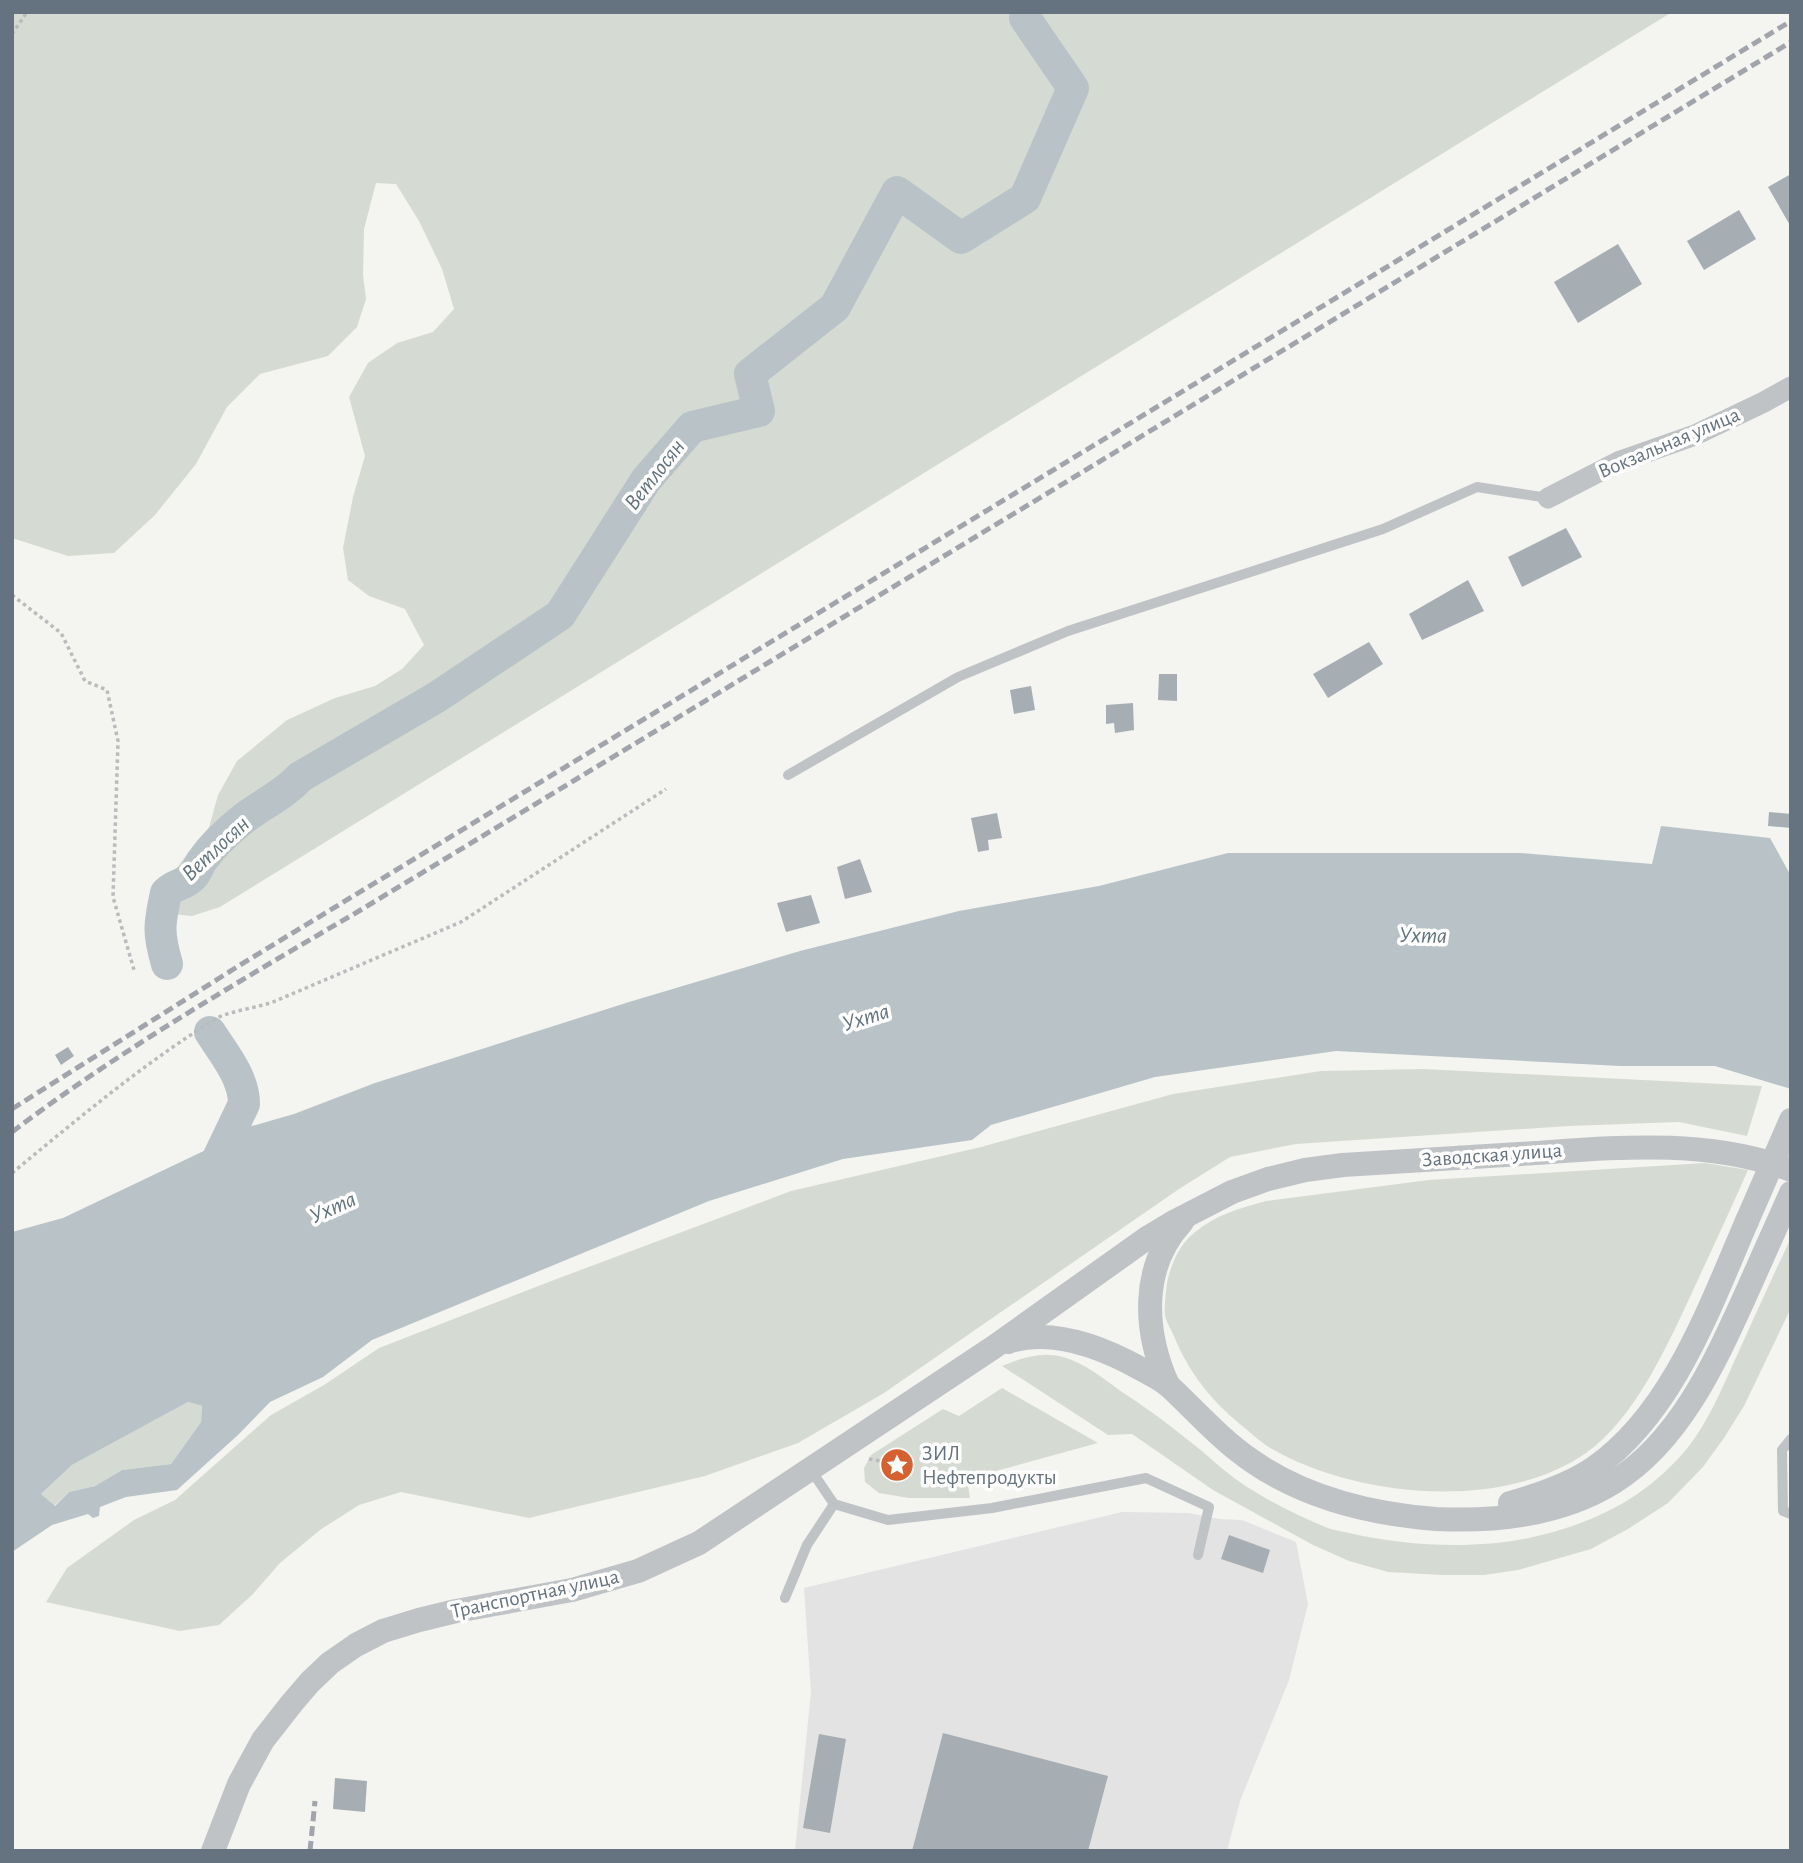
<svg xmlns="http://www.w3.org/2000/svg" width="1803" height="1863" font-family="'Alegreya Sans',sans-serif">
<rect width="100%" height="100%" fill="#f4f4f1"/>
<path fill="#e2e3e2" d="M1122,1512L1189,1513L1219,1519L1242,1520L1296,1542L1308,1604L1289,1680L1240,1801L1227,1851H795L811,1692L804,1588Z"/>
<g fill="#d5dbd2">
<path d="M12,12H1672L220,907L192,916L171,914L160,892L181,862L208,831L218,795L237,761L287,720L335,698L375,686L402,669L424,645L405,609L369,596L348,580L343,548L353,497L365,456L349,397L368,363L397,343L433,332L454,309L442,269L419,221L396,184L376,183L364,229L363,275L366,299L357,327L328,356L260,374L227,407L196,464L155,515L114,553L68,556L12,538Z"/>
<path d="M1424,1069L1762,1086L1747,1136L1679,1122L1569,1126L1296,1144L1230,1157L1179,1189L884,1393L798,1443L705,1476L529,1518L401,1492L359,1505L320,1530L280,1563L253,1594L219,1625L180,1631L46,1602L67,1568L134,1520L175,1500L271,1415L324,1385L379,1348L554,1280L791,1191L981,1147L1173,1094L1321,1071Z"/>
<path d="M1705,1163L1748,1170C1731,1209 1713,1247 1695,1286C1670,1340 1636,1418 1586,1453C1502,1512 1352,1498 1267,1446C1260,1441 1253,1435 1246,1429C1213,1403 1189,1374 1173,1334C1170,1328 1166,1321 1165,1315C1164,1305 1166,1293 1167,1283C1171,1264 1179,1245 1194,1233C1215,1215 1240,1208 1266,1201L1429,1180Z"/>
<path d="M1789,1242L1791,1243V1308L1744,1406L1724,1438L1703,1467L1668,1503L1628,1529L1591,1549L1518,1570L1484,1575H1442L1388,1572L1349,1561L1313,1545L1213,1490L1132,1434L1108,1435L1002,1366C1021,1358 1042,1351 1063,1357C1085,1363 1104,1379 1122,1392C1150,1410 1176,1430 1203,1452C1216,1463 1229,1475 1244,1485C1269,1501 1296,1515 1323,1526C1331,1530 1341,1531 1349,1533C1405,1546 1476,1550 1533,1537C1595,1523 1648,1497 1689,1446C1708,1421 1721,1391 1734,1362C1752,1322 1770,1282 1789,1242Z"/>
<path d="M1002,1388L1098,1443L967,1479L970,1498H909L879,1493L865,1482L864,1468L871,1455L943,1409L959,1416Z"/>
<path d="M188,1402L202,1406L201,1422L171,1464L122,1470L95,1486L69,1492L54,1506L41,1494L72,1465Z"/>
</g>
<path fill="#b9c3c7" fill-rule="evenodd" d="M1661,826L1770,838L1791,876V1089L1715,1066H1620L1336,1051L1155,1077L991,1125L972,1140L843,1159L709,1201L372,1340L323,1377L270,1402L238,1435L177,1490L126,1497L100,1507L99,1516L93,1518L88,1514L52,1525L12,1552V1232L63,1218L210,1148L238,1130L294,1114L375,1083L629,1002L800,951L959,911L1099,886L1228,853H1521L1652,864ZM188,1402L202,1406L201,1422L171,1464L122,1470L95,1486L69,1492L55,1506L41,1494L72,1465Z"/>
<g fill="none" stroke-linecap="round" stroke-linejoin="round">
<g stroke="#b9c3c7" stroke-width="32">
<path d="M167,964C158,933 159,925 166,893C174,884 185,885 193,876C197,872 198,867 201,862C212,846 228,831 243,819C262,804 284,795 300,777L437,697L560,615L646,480L692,427L759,411L750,374L835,307L897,192L961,238L1025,198L1073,88L1025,18L1026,12"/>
<path d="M210,1032C224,1054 244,1077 244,1104L210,1175"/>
</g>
</g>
<g fill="#a7aeb3">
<path d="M1791,174V227L1768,187Z"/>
<path d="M1739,210L1756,239L1704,270L1687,241Z"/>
<path d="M1618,244L1642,284L1578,323L1554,282Z"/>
<path d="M1566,528L1582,557L1522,587L1508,557Z"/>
<path d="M1468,580L1484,611L1422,640L1409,614Z"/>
<path d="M1369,642L1383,664L1328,698L1313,674Z"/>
<path d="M1159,674H1177V701L1158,700Z"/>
<path d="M1031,686L1035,710L1014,714L1010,690Z"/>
<path d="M1133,703L1134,730L1115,733L1114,723L1106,724V705Z"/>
<path d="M1769,812L1791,814V828L1768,826Z"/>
<path d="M997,813L1002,838L988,840L989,850L978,852L971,818Z"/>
<path d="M860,859L872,892L845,899L837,867Z"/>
<path d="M811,895L820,923L786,932L777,903Z"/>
<path d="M68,1047L74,1056L61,1065L55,1055Z"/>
<path d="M1229,1535L1270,1550L1263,1573L1221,1559Z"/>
<path d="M943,1733L1108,1776L1088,1851H912Z"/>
<path d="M819,1734L846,1739L830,1833L803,1828Z"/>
<path d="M335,1778L367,1781L365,1812L333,1809Z"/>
</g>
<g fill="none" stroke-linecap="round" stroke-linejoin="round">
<g stroke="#b9bbbd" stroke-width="3.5" stroke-dasharray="3.5 3.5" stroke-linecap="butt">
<path d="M12,34L27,12"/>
<path d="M12,595L61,633L85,681L107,690L118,741L113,897L134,970"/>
<path d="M12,1173C79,1118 145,1062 219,1017C236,1010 255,1008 273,1002L461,922L666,789"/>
<path d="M869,1459L891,1463"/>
</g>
<g stroke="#bfc3c6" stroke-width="10">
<path d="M788,775L958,677L1068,631L1383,529L1477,487L1548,498"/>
<path d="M1791,1439L1782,1450L1783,1511L1791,1514"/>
<path d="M811,1470L834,1504L888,1520L992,1508L1146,1478L1209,1507L1198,1555"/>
<path d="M785,1598L807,1545L834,1504"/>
</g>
<path stroke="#bfc3c6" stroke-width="21" d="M1548,498L1618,462L1695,435L1764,402L1791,387"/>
<g stroke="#bfc3c6" stroke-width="24">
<path d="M1008,1342C1053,1327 1104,1348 1143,1370C1152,1375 1163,1380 1170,1387C1198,1413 1220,1439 1252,1461C1307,1499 1371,1514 1436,1519C1498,1522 1561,1515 1614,1482C1680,1441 1715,1362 1746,1294C1761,1260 1776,1227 1791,1193"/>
<path d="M1168,1385C1144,1332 1140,1267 1182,1222"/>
<path d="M1510,1503C1539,1495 1569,1485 1594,1468C1673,1413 1710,1306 1747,1221"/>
<path d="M213,1851L239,1784L263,1740L292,1703L310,1682L330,1663L356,1645L383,1631L419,1620L456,1611L572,1590L638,1571L699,1543L994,1347L1147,1238L1172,1223L1232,1192L1268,1179L1305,1170L1343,1165C1407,1161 1471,1157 1536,1153C1621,1147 1709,1139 1791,1170"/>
</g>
<g stroke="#a1a5ab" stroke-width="5" stroke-dasharray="10 5" stroke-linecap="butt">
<path d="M12,1109L240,965L1791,21"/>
<path d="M12,1132C123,1048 245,978 364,908L1791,42"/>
<path d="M310,1851L315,1801"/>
</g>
<path stroke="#bfc3c6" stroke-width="24" d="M1747,1221L1791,1120"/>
</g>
<defs>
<g id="sight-disc" transform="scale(1.75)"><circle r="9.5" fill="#d6612e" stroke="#fff"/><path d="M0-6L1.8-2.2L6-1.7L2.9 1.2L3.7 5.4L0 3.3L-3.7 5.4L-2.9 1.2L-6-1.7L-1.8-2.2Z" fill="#fff"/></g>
</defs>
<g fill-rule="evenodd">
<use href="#sight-disc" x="897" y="1465"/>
</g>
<g text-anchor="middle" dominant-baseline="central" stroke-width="7" stroke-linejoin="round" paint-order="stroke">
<g font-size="21" fill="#657280" stroke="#fff">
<text transform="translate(1669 443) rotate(-23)">Вокзальная улица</text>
<text transform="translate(1492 1155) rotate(-4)">Заводская улица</text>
<text transform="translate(535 1594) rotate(-12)">Транспортная улица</text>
</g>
<g font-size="21" fill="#657280" stroke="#fff" text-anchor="start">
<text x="922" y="1453">ЗИЛ<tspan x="922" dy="24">Нефтепродукты</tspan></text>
</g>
<g font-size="23" font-style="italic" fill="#61737d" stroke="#fff">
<text transform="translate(655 475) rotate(-52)">Ветлосян</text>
<text transform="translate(216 849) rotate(-43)">Ветлосян</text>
<text transform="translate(1423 936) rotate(1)">Ухта</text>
<text transform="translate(866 1018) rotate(-17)">Ухта</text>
<text transform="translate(333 1208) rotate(-24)">Ухта</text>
</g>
</g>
<rect width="1803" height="1863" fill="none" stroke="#657280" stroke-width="28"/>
</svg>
